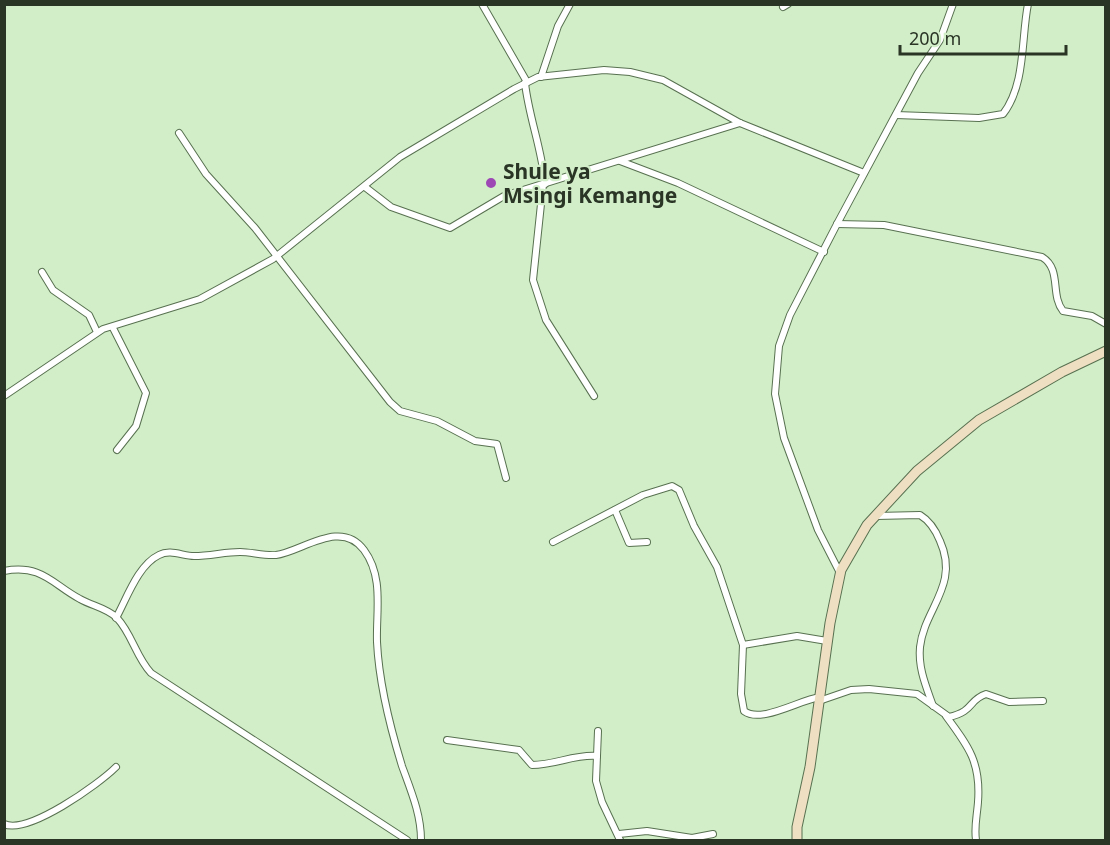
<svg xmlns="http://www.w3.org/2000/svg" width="1110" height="845" font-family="'Noto Sans',sans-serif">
<rect width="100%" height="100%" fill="#d2eec9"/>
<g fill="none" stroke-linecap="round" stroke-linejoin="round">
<g stroke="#587150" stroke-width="8">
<g id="minor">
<path d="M482,4L527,82"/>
<path d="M783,7L788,4"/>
<path d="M541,77L558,26L570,4"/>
<path d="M525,83C529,118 542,149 545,184"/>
<path d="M896,115L979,118L1003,114C1026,84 1021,39 1028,4"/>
<path d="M179,133L206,174L255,228L390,402L400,411L437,421L475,441L497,444L506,478"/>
<path d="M620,161L678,183L824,252"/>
<path d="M543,185L533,280L546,320L594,396"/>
<path d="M365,187L391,207L450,228L504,196L740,123"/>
<path d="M837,224L884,225L1042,257C1062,269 1050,295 1063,311L1092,316L1106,324"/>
<path d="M42,272L53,290L89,315L97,332"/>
<path d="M113,328L146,393L136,426L117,450"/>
<path d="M4,396L103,329L200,299L273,259L400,157L514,89L538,77L604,70L630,72L663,80L740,123L864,173"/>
<path d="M615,510L629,543L647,542"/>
<path d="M876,516L920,515C930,521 936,531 940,541C960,585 924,609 920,647C918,668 926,686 933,706"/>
<path d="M553,542L643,495L672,486L679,490L694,526L717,567L743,645L797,636L827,641"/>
<path d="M4,571C42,564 52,584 80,599C92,606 107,608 117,618C132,634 136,657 151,673L407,840"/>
<path d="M840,573L818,530L784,438L775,394L779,346L790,315L837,224L918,73L940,40L953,4"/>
<path d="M116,618C127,598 138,565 159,555C170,549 183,556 194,556C210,556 225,552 240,552C251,552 264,556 276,555C301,552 341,518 364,550C384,577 376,611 377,642C379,683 390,727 402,766C411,791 421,814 421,840"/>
<path d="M743,645L741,694L744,711C761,724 799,700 820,697"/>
<path d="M819,701L851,690L869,689L917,694L949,717C975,711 968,700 986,694L1009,702L1043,701"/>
<path d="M946,716C969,747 981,763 978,802C977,816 974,827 976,840"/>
<path d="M598,731L596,781L602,802L620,840"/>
<path d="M447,740L519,750L532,765C555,765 575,754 597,756"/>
<path d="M4,824C28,835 99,784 116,767"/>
<path d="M619,834L647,831L692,838L713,834"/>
</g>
</g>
<g stroke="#587150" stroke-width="11">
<path id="secondary" d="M797,840V827L810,767L830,623L841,570L867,525L917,471L979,420L1062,372L1106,351"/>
</g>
<use href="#minor" stroke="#fff" stroke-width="6"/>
<use href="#secondary" stroke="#eedec2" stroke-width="9"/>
</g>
<circle fill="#9d47b5" stroke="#d2eec9" stroke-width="2" cx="491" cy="183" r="6"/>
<g text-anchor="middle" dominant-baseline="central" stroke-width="4.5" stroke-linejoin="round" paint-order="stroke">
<g font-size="21" font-weight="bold" fill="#2a3526" stroke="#d2eec9" text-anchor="start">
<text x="503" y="171">Shule ya<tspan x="503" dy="24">Msingi Kemange</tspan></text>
</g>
</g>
<rect width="1110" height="845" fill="none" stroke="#2a3526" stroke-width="12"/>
<path d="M900 45v9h166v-9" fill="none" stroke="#2a3526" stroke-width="3"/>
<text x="909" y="45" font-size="18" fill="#2a3526" stroke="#d2eec9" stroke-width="4.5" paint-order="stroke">200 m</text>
</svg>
